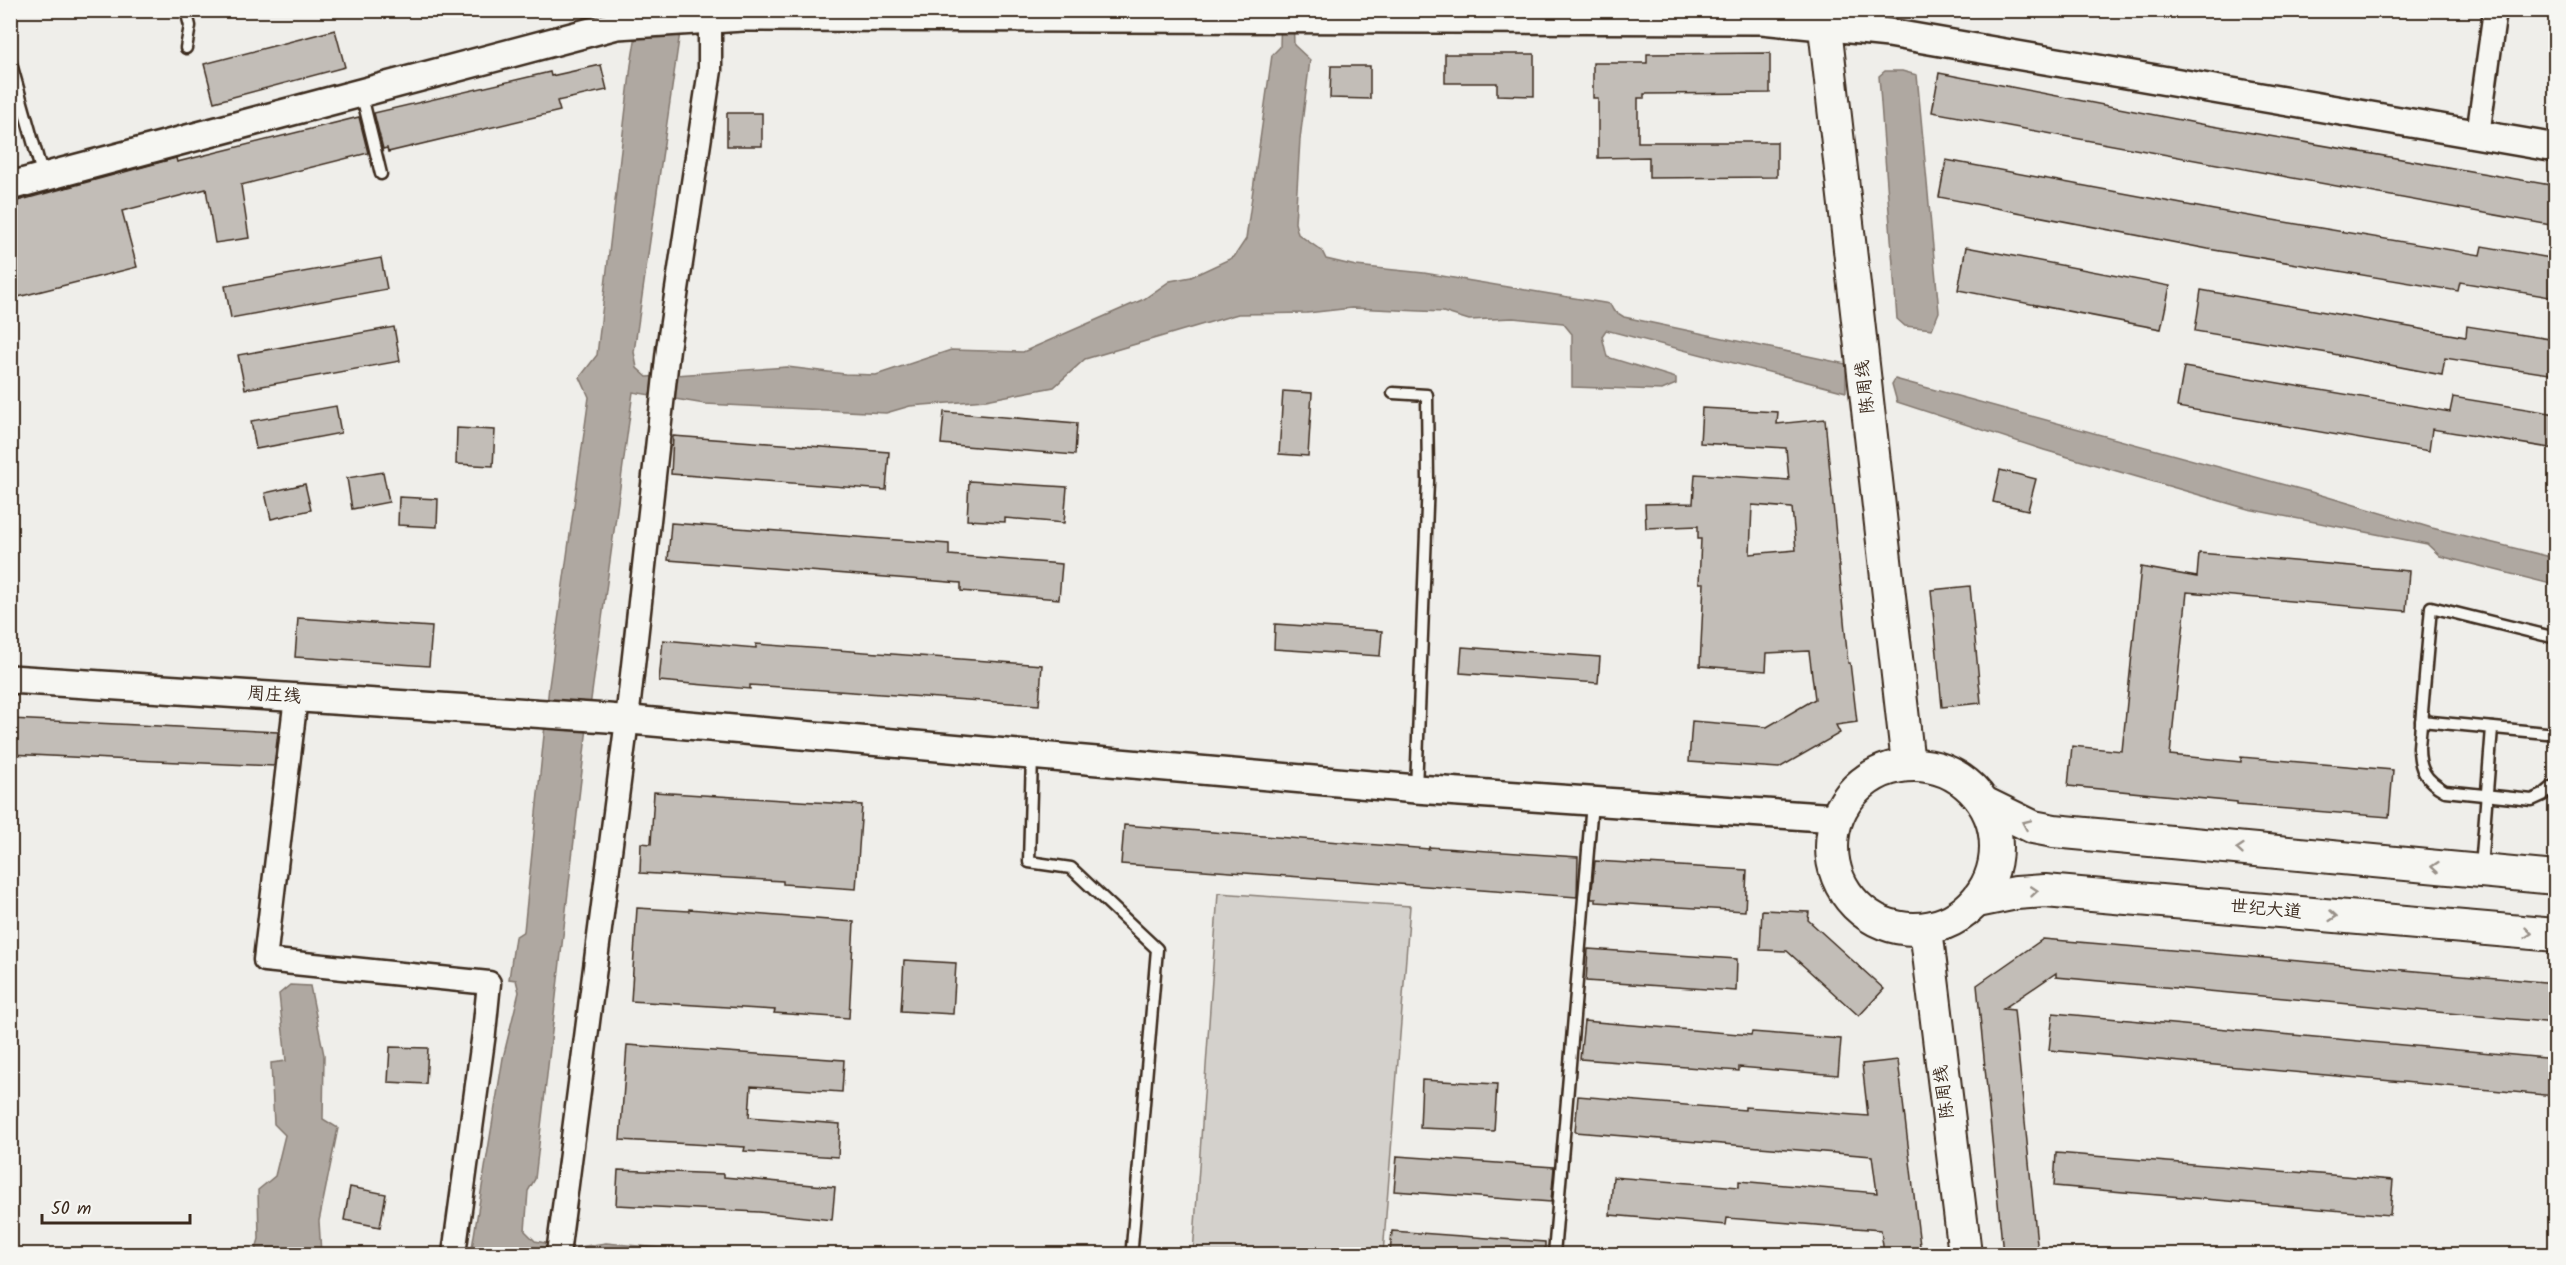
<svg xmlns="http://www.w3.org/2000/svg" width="2566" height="1265" font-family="Kalam,'LXGW WenKai TC',sans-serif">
<rect width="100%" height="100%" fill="#efeeea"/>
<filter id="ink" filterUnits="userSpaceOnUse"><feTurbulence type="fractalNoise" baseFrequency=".0167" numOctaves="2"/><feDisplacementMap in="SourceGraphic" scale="12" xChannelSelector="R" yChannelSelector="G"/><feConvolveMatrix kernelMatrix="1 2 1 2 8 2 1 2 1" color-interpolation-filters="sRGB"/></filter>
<g filter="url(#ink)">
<path fill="#d4d1cc" stroke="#887e75" stroke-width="1.5" d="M1218,893L1410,906L1383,1254H1193Z"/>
<g fill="#afa8a1" stroke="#81766d" stroke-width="1.5">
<path d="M1281,10L1293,11L1294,45L1310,60L1300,139L1295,223L1298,234L1322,251L1326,259L1356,266L1424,273L1610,304L1613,310L1624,317L1846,364V392L1606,330L1602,336L1607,357L1676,378V384L1662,390L1572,387V334L1563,323L1513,318L1469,320L1443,312L1352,308L1307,313L1238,314L1085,359L1054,387L986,400L910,406L886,413L705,404L633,392L586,736L535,1179L528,1191L525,1231L535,1241L572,1248L606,1243L724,1254H552L529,1252V1254H471L503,1058L519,992L516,980L509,979L515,937L524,931L549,686L589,397L580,377L597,355L631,65L640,11H683L634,352L637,368L647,377L787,367L845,374L876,375L951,350L1023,352L1144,299L1170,281L1191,277L1234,257L1246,239L1272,55L1280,47Z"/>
<path d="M1885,71H1902L1917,75L1939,312L1932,329L1905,326L1897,319L1879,76Z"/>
<path d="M1895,379L2311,492L2432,528L2555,558V585L2440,556L2427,544L2248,509L2044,450L1897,402L1892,384Z"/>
<path d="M290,985L310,986L324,1055L323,1119L338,1128L319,1221L321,1254H245L256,1249L259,1239L258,1190L275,1176L285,1135L274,1124L271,1063L286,1061L279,994Z"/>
</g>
<g fill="#c2bdb7" stroke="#3b2a1e" stroke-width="1.5" fill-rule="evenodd">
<path d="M335,30L345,67L214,102L204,64Z"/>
<path d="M1770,53V93L1644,94V98H1638V142H1777V177L1649,178V157L1598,158V98H1593V63H1647V54Z"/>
<path d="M1445,54H1534V96L1497,95V83H1445Z"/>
<path d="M601,65L607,90L557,101L560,111L388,152L387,148L383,149L374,113L550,72L551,76Z"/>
<path d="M1331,66H1370V99L1330,98Z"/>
<path d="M1939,73L2201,124L2556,186V226L1932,112Z"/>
<rect x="727" y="113" width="35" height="33"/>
<path d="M359,117L368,153L241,185L249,238L215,243L206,189L122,211L137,267L10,299V203L176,158L177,162Z"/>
<path d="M1946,160L2214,210L2480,255L2482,246L2556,259V298L2460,282L2458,291L2208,249L1939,197Z"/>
<path d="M1966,247L2170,286L2161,329L1958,290Z"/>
<path d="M381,258L387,289L231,318L225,286Z"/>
<path d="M2201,290L2466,337L2467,326L2556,340V375L2445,358L2442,375L2328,353L2195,331Z"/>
<path d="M394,327L400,361L245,389L238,355Z"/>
<path d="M2184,367L2450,412L2453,397L2556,414V449L2432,429L2429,451L2177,407Z"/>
<path d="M1283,391L1312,393L1308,456L1279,454Z"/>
<path d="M336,406L341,433L256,449L251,421Z"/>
<path d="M1702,408L1778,412L1777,424L1825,419L1848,663H1850L1857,722L1836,725L1840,733L1779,768L1689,762L1692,721L1767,727L1815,699L1809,651L1767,653L1766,671L1700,666L1704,583H1699L1701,539H1698V526L1646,528L1645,504L1693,503L1695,474L1789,480L1786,448L1700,443ZM1752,505L1792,508L1796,550L1750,554Z"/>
<path d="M944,412L1077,423L1075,455L941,444Z"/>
<path d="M457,428L495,430L493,466L456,464Z"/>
<path d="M673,436L889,452L886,490L671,474Z"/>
<path d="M2000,470L2036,479L2028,510L1993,502Z"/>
<path d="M383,472L389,502L352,509L347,478Z"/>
<path d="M969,481L1067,487L1064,523L1005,518V522L967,520Z"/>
<path d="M305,484L311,510L271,519L265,493Z"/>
<path d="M399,497L438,499L437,527L398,525Z"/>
<path d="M671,523L949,544V555L1062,564L1059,599L961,591V583L668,560Z"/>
<path d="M2199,553L2409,571L2406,611L2187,592L2170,755L2241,762V757L2393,770L2389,817L2237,805V802L2068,786L2072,746L2122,751L2141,567L2197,577Z"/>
<path d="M1970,586L1981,703L1942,707L1931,590Z"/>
<path d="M298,618L432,627L429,666L295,657Z"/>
<path d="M1275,624L1382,631L1380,656L1274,649Z"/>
<path d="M663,640L756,648V644L1042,665L1039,705L750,685V689L659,681Z"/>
<path d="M1462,647L1600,657L1598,683L1460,673Z"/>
<path d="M10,719L159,726L278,732L274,766L132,760L10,754Z"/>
<path d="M654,792L862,805L856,889L783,884V881L640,873L641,843L651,844Z"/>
<path d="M1124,825L1429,849V847L1578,857L1577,897L1121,864Z"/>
<path d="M1595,861L1747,870L1745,911L1596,902V899H1591Z"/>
<path d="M637,908L689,911V909L854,922L849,1018L774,1013L775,1010L631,1001Z"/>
<path d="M1762,910L1809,912L1808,920L1884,989L1859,1016L1787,951L1760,950Z"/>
<path d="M2043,939L2556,983V1023L2056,977V973L2003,1009L2014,1010L2038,1254H2003L1977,985Z"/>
<path d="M1588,949L1737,959L1736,991L1586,981Z"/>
<path d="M904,960L956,963L953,1014L901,1011Z"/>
<path d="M2053,1013L2556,1059V1096L2049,1050Z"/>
<path d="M1584,1021L1751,1035L1752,1032L1841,1039L1838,1075L1739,1067V1071L1580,1059Z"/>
<path d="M627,1045L844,1060L842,1092L751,1086L749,1117L840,1124L838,1157L744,1151L745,1147L620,1140Z"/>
<path d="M390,1047L428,1048L426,1084L388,1082Z"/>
<path d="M1898,1060L1921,1254H1884L1881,1230L1727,1218L1726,1225L1610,1215L1613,1177L1739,1187V1181L1877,1193L1872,1156L1575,1132L1578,1096L1745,1110V1107L1868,1116L1862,1064Z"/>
<path d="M1422,1080L1497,1084L1494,1131L1420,1128Z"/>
<path d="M2056,1153L2393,1180L2390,1215L2054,1186Z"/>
<path d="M1397,1156L1554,1167L1551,1202L1394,1191Z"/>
<path d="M618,1170L724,1174V1177L835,1187L832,1220L759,1212L616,1205Z"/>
<path d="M350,1187L386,1194L380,1227L344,1220Z"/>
<path d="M1392,1231L1545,1242V1254H1390Z"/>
</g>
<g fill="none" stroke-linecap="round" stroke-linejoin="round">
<g stroke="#3b2a1e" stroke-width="15">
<g id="service">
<path d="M186,10L190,26L186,48"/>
<path d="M10,60L43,177"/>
<path d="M361,92L381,174"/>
<path d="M1393,393L1427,395L1428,481L1416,789"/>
<path d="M2556,638L2431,607L2419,747C2419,769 2425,780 2445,791L2532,800L2543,795L2556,784"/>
<path d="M2421,721L2556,734"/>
<path d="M1032,756L1029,862L1071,868L1157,949L1132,1247"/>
<path d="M2481,868L2492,728"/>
<path d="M1554,1254L1592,803"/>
</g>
</g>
<g stroke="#3b2a1e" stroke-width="27">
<g id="minor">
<path d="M2478,135L2495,10"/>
<path d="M296,697L265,960L489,983L484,1033L454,1254"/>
<path d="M558,1254L627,720L668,349L710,70V10"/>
</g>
</g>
<g stroke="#3b2a1e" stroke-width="32">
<g id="tertiary">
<path d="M10,186L617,25L743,17L1762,20L1889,33L2556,148"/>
<path d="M10,679L608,718L1416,789L1836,818"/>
</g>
</g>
<g stroke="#3b2a1e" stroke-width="36">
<g id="secondary">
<path d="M1823,10L1908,764"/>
<circle cx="1914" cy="847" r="82"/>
<path d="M1986,804L2033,827L2054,831L2556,878"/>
<path d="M1977,901L2016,893L2045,891L2556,935"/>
<path d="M1926,929L1965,1254"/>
</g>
</g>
<use href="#service" stroke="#f6f6f2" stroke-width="10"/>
<use href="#minor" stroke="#f6f6f2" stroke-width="22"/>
<use href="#tertiary" stroke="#f6f6f2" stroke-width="27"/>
<use href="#secondary" stroke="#f6f6f2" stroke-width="32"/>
</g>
<defs><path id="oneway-chevron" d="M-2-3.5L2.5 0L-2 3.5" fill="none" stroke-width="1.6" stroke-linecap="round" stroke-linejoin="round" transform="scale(1.5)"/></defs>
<g stroke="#989088">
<use href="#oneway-chevron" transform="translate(2026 824) rotate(-156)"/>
<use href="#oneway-chevron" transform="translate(2240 849) rotate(-175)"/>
<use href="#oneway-chevron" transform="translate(2435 867) rotate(-175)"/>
<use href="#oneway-chevron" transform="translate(2034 891) rotate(-5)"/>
<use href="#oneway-chevron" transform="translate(2333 916) rotate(5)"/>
<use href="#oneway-chevron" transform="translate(2528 933) rotate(5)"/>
</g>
</g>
<g text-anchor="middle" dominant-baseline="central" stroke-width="5" stroke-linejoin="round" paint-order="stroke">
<g font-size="18" fill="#3b2a1e" stroke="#f6f6f2">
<text transform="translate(1866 387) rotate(-96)">陈周线</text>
<text transform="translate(274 696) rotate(4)">周庄线</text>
<text transform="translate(2266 910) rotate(5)">世纪大道</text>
<text transform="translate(1945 1092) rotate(-97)">陈周线</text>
</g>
</g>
<rect width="2566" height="1265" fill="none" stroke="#f6f6f2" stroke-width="36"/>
<rect x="18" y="18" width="2530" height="1229" fill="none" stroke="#3b2a1e" stroke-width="2" filter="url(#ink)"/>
<path d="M42 1214v9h148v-9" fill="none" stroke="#3b2a1e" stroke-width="3"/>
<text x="51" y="1214" font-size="18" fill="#3b2a1e" stroke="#f6f6f2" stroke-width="4.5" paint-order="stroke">50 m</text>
</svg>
